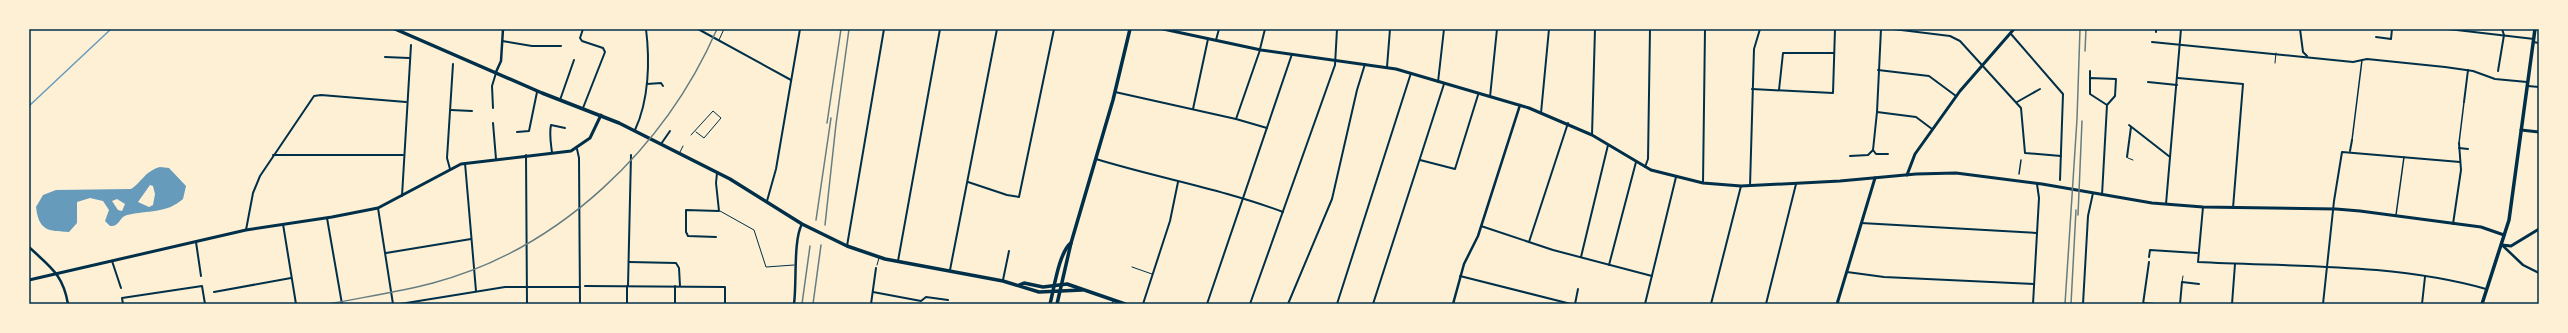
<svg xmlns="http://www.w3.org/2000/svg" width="2568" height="333" font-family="'Source Sans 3',sans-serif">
<rect width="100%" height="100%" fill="#fdf0d5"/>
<path fill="#669bbc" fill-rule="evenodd" d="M160,167L169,168L186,186L183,199C166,214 148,210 127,215C119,217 120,227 110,226L105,221L109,210L103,201L90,198L77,202V223L69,232C48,231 39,231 36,207L43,195L56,190L131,189C142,182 145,171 160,167ZM150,185L153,186L155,194L153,205L149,207L138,202ZM117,199L125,204L122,211L118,210L112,201Z"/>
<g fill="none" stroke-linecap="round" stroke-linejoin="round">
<path stroke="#669bbc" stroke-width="1.5" d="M29,106L111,29"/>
<g stroke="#003049" stroke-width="1">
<path d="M719,40L724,29"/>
<path d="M2275,63L2276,53"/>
<path d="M691,135L713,111L721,118L704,138L696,132"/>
<path d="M680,152L683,146"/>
<path d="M2128,158L2133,160"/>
<path d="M720,211L754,230L766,267L794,265"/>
<path d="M877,265L879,258"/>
<path d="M1132,267L1152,274"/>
<path d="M2182,282L2183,276"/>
<path d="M1112,304L1113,301"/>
</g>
<g stroke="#003049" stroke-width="1.5">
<path d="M2352,140L2362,60"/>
<path d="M2459,143L2464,102"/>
<path d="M2019,174L2021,160"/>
<path d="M2396,215L2404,157"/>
</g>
<g stroke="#003049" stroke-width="2">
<path d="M583,29L580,38L582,41L603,48L605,52L583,108"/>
<path d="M698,29L791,80"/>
<path d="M1893,29L1950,36L1960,41L2021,108L2025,153L2061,156"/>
<path d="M2300,29L2303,52L2307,56"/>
<path d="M2448,29L2534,39"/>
<path d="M2156,32V29"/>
<path d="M2011,34L2063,94L2060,180"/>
<path d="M2376,37L2391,39L2392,29"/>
<path d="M1216,40L1219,29"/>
<path d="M502,41L532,46H561"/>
<path d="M2152,42L2353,62L2367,59L2445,67L2473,71L2495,79L2527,82"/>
<path d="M2533,42L2539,43"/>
<path d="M1260,49L1265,29"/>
<path d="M385,57L409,58"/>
<path d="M1387,67L1390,29"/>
<path d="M1878,70L1929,76L1956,96"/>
<path d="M2498,71L2504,35L2502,29"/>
<path d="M2090,78V71"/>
<path d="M2178,78L2243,84L2233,208"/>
<path d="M1438,82L1444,29"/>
<path d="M2148,82L2177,85"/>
<path d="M647,84L661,83L663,86"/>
<path d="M2528,86L2539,87"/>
<path d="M1752,89L1833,93L1835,29"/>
<path d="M1779,90L1783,53H1834"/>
<path d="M1115,92L1236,119L1267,128"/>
<path d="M1490,97L1497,29"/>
<path d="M560,100L574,60"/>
<path d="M2017,102L2040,89"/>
<path d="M2464,102L2468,70"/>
<path d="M493,108L492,86L496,73"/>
<path d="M1193,109L1208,39"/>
<path d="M451,110L472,111"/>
<path d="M1877,112L1916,117L1932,129"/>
<path d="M1541,113L1549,29"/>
<path d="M1236,119L1260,50"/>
<path d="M493,123L496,159"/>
<path d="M2129,125L2170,157"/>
<path d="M635,130C649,100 650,61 646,29"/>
<path d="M517,132L529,131L537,92"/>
<path d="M1592,135L1595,29"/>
<path d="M661,144L670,131"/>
<path d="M2459,148L2468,149"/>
<path d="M577,149L579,158L580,304"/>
<path d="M1873,150L1876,154H1888"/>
<path d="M2350,151L2352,140"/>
<path d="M552,153C551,143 549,134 551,125L565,128"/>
<path d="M273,155H403"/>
<path d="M526,155L527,304"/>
<path d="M1850,156L1868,155L1873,150L1877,112L1881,29"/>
<path d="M2127,157L2131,127"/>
<path d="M1096,159C1158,178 1222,189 1283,212"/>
<path d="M1420,160L1455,169L1478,95"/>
<path d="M465,163L476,291"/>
<path d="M1645,167L1648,159L1650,29"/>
<path d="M450,169L447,158L453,64"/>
<path d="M968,182L1007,195L1019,197L1054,29"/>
<path d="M1703,183L1705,29"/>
<path d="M1750,186L1754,49L1760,29"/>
<path d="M2102,195L2107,105L2115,96L2116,79L2090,78V94L2107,105"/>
<path d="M402,196L411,45"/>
<path d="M767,201L776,169L800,29"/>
<path d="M2166,204L2181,29"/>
<path d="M2203,207L2198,262C2294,267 2393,263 2486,289"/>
<path d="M378,208L393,304"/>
<path d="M327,218L342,304"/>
<path d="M1861,223L2037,233"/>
<path d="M283,224L296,304"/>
<path d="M2453,224L2461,170L2459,143"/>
<path d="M1481,226L1553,250L1652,276"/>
<path d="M246,230L253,193L260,176L314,96L321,95L406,102"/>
<path d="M716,237L688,236L686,232V210L719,211L716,183L717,173"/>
<path d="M196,242L201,276"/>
<path d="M1529,242L1568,123"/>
<path d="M847,246L884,29"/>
<path d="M386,253L471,239"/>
<path d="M1581,257L1608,145"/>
<path d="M2149,257L2150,250L2197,253"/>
<path d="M112,261L121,288"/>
<path d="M898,261L940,29"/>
<path d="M629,262L676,263L679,268L680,286"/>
<path d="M1609,265L1636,162"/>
<path d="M950,270L997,29"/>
<path d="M1847,272L1884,277L2034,284"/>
<path d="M1460,276L1571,304"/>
<path d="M1003,280L1009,251"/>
<path d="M585,286L725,287V304"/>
<path d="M628,286L631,155"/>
<path d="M214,292L291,278"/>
<path d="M873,292L921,301L926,297L948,300"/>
<path d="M2143,303L2155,304"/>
<path d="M123,304L122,298L202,286L205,304"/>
<path d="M400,304L505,287H580"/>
<path d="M627,304V286"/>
<path d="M675,304V286"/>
<path d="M871,304L876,268"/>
<path d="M1143,304L1170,221L1178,182"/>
<path d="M1207,304L1292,54"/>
<path d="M1250,304L1335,65L1337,29"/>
<path d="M1288,304L1332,199L1357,90L1365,64"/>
<path d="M1337,304L1411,73"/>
<path d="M1373,304L1444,84"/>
<path d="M1575,304L1578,289"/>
<path d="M1645,304L1676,177"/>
<path d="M1711,304L1741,186"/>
<path d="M1766,304L1796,184"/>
<path d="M2033,304L2039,198L2037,184"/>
<path d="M2083,304L2088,216L2093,193"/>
<path d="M2143,304L2149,262"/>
<path d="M2180,304L2182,282L2199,284"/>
<path d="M2232,304L2235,264"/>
<path d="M2323,304L2334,201L2342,152L2460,162"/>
<path d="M2422,304L2425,277"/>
</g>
<g stroke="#003049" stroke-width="2.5">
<path d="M496,72L501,61L503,29"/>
<path d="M2502,245L2523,265L2539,273"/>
<path d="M29,247C50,267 63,274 68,304"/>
<path d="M794,304C797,283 793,240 802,224"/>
<path d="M1453,304L1464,264L1478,236L1520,105"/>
</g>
<g stroke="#003049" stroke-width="3">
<path d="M1163,29L1261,50L1396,69L1529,108L1592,135L1651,170L1703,183L1741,186L1840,181L1916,174L1956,173L2042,184L2152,203L2203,207L2336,209L2360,211L2481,227L2504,235"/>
<path d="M2521,130L2539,132"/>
<path d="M1907,175L1915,154L1960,91L2014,29"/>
<path d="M2502,245L2511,246L2539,229"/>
<path d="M29,280L246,230L332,217L378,208L461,164L571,151L590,138L601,115"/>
<path d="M1837,304L1875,178"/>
</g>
<g stroke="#003049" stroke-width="3.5">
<path d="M395,29L542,93L619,123L730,179L802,224L847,246L885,259L1003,281L1039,292L1082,290"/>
<path d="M1019,285L1024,283L1043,287L1067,284L1125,304"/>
<path d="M1050,304C1054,289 1059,252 1071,243"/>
<path d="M1057,304L1071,243L1113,100L1130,29"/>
<path d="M2482,304L2509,220L2535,29"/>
</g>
<g stroke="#657d81" stroke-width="1.5">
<path d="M2085,51L2086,29"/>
<path d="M827,123L841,29"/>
<path d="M2078,215L2082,121"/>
<path d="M816,220L831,118"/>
<path d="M825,225L836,124L849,29"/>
<path d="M329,304C364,297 399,292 433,283C560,249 665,148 717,29"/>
<path d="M802,304L810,246"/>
<path d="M813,304L821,245"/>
<path d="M2065,304L2077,119L2080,29"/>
<path d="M2071,304L2076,210"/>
</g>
</g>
<rect width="2568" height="333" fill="none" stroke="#fdf0d5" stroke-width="60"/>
<rect x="30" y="30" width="2508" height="273" fill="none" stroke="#003049" stroke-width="1.5"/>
</svg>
